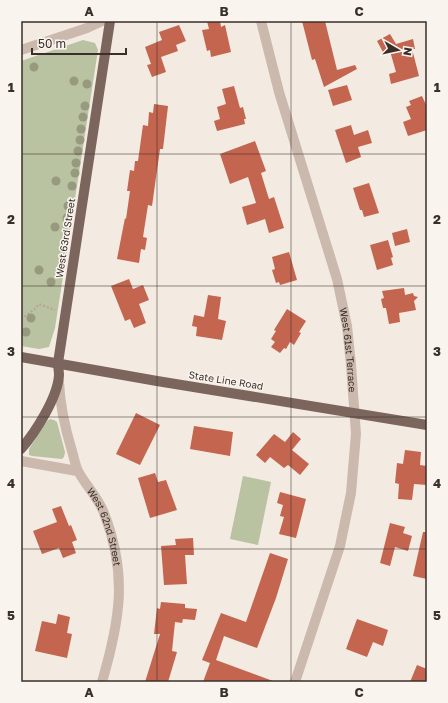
<svg xmlns="http://www.w3.org/2000/svg" width="448" height="703" font-family="'Golos Text',sans-serif">
<rect width="100%" height="100%" fill="#f3eae1"/>
<g fill="#b9c2a1">
<path d="M83,40L95,43L98,50L55,328L49,347L39,349L21,346V61Z"/>
<path d="M50,419L54,420L57,422L65,452L64,457L62,459L32,456L29,455V449L47,421Z"/>
<path d="M243,476L271,482L258,545L230,539Z"/>
</g>
<g fill="#c3654f">
<path d="M207,21H220L221,27L225,25L231,52L211,57L210,50L207,51L202,30L209,29Z"/>
<path d="M302,21H325L337,70L355,65L357,69L324,87L315,59L312,60Z"/>
<path d="M179,25L186,41L176,45L178,51L161,57L166,72L152,77L147,65L151,64L145,47L162,40L159,32Z"/>
<path d="M390,34L396,44L413,39L415,49H412L419,76L391,84L389,74L396,72L390,51L384,54L377,41Z"/>
<path d="M347,85L352,100L333,106L328,90Z"/>
<path d="M234,86L240,108L243,107L246,119H244L245,124L217,131L214,121L220,119L217,107L226,104L222,89Z"/>
<path d="M422,96L427,107V130L408,136L403,122L411,119L406,107L411,105L409,101Z"/>
<path d="M154,104L168,106L163,149H160L152,206L148,205L143,237L147,238L145,250L141,249L139,263L117,259L125,218L126,219L130,191H127L130,170L134,171L135,161H138L143,125L148,126L149,112L153,113Z"/>
<path d="M351,125L354,135L368,130L372,143L358,147L361,157L346,163L335,130Z"/>
<path d="M255,141L266,171L261,173L269,199L274,197L284,228L269,233L265,219L247,225L242,207L256,203L248,177L230,184L220,154Z"/>
<path d="M369,183L379,213L364,217L362,210H360L353,188Z"/>
<path d="M407,229L410,242L395,246L392,233Z"/>
<path d="M388,240L393,257L391,258L393,265L377,270L370,245Z"/>
<path d="M289,252L297,280L280,285L279,282L276,283L272,270L275,269L272,257Z"/>
<path d="M129,279L133,289L143,285L149,300L139,304L146,323L134,328L130,319L125,321L111,286Z"/>
<path d="M404,288L405,295L413,293L414,296L418,297L414,301L416,310L399,313L400,322L389,324L386,308H383L381,299L384,298L382,291Z"/>
<path d="M208,295L221,297L218,319L226,321L222,340L196,336L197,327L192,326L194,315L204,317Z"/>
<path d="M287,309L306,321L299,332L301,333L294,345L290,342L286,349L284,348L280,353L271,347L275,342L271,339L276,331L274,330Z"/>
<path d="M136,413L160,425L140,465L116,454Z"/>
<path d="M194,426L233,432L230,456L190,449Z"/>
<path d="M293,432L301,439L292,450L309,464L300,475L288,465L284,468L270,457L265,463L256,455L274,434L285,442Z"/>
<path d="M405,450L421,452L420,465L427,466V485L414,484L412,500L398,499L399,484L395,483L397,463L403,464Z"/>
<path d="M155,473L158,482L166,480L177,510L150,518L138,478Z"/>
<path d="M280,492L306,499L296,538L279,534L284,517L280,516L283,505L277,503Z"/>
<path d="M61,506L69,526L71,525L77,540L72,542L76,553L63,558L59,548L42,554L33,531L57,522L52,509Z"/>
<path d="M390,523L405,527L403,533L412,536L408,551L395,547L390,566L380,563Z"/>
<path d="M423,532H427V579L413,576Z"/>
<path d="M193,538L194,555H185L187,584L164,585L161,546L176,545L175,539Z"/>
<path d="M270,553L288,559L276,598L257,648L224,636L216,660L273,681V682H203L210,663L202,660L221,613L246,622Z"/>
<path d="M161,602L185,604V608L197,609L195,620L183,619L182,623L175,622L172,651L177,652L168,682H145L160,634H154L157,608L160,609Z"/>
<path d="M58,614L70,617L67,633L72,634L67,658L35,651L42,621L56,624Z"/>
<path d="M357,619L388,630L383,646L373,642L367,657L346,649Z"/>
<path d="M417,665L427,669V682H410Z"/>
</g>
<g fill="none" stroke-linecap="round" stroke-linejoin="round">
<path stroke="#b7a397" stroke-width="2" stroke-dasharray="2 2" stroke-linecap="butt" d="M21,319L35,309L39,304L55,310"/>
<g stroke="#cbb9ad" stroke-width="10">
<path id="s1" d="M261,21L279,92L337,279L347,326L351,365L356,434L351,493L340,546L295,682"/>
<path d="M21,50L87,28L102,21"/>
<path id="s2" d="M59,382C60,406 65,428 72,451C74,457 75,465 78,471C86,486 98,497 104,513C128,575 120,620 102,682"/>
<path d="M21,461L77,471"/>
</g>
<g stroke="#7b655d" stroke-width="10">
<path d="M21,357L157,381L427,425"/>
<path d="M21,449C35,433 58,397 59,375C59,371 58,367 58,363L110,21"/>
</g>
</g>
<g fill="#979a7f">
<circle cx="34" cy="67" r="4.5"/>
<circle cx="74" cy="81" r="4.5"/>
<circle cx="87" cy="84" r="4.5"/>
<circle cx="85" cy="106" r="4.5"/>
<circle cx="83" cy="117" r="4.5"/>
<circle cx="81" cy="129" r="4.5"/>
<circle cx="80" cy="140" r="4.5"/>
<circle cx="78" cy="151" r="4.5"/>
<circle cx="76" cy="163" r="4.5"/>
<circle cx="75" cy="173" r="4.5"/>
<circle cx="56" cy="181" r="4.5"/>
<circle cx="72" cy="186" r="4.5"/>
<circle cx="68" cy="206" r="4.5"/>
<circle cx="67" cy="218" r="4.5"/>
<circle cx="55" cy="227" r="4.5"/>
<circle cx="39" cy="270" r="4.5"/>
<circle cx="51" cy="282" r="4.5"/>
<circle cx="31" cy="318" r="4.5"/>
<circle cx="26" cy="332" r="4.5"/>
</g>
<path fill="none" stroke="#3a2f2b" stroke-width="1" stroke-opacity="0.55" d="M157,21V682M291,21V682M21,154H427M21,286H427M21,417H427M21,549H427"/>
<g text-anchor="middle" dominant-baseline="central" stroke-width="3" stroke-linejoin="round" paint-order="stroke">
<g font-size="10" fill="#3a2f2b" stroke="#faf4ee">
<text transform="translate(65 238) rotate(-81)">West 63rd Street</text>
<text stroke="none"><textPath href="#s1" startOffset="341">West 61st Terrace</textPath></text>
<text transform="translate(226 380) rotate(9)">State Line Road</text>
<text stroke="none"><textPath href="#s2" startOffset="154">West 62nd Street</textPath></text>
</g>
</g>
<rect width="448" height="703" fill="none" stroke="#faf4ee" stroke-width="44"/>
<g transform="translate(398 50) rotate(99)" stroke="#faf4ee" stroke-width="3" paint-order="stroke">
<path d="M0-3L7 15L0 10L-7 15Z" fill="#3a2f2b"/>
<text y="-6" font-size="11" font-weight="bold" text-anchor="middle" fill="#3a2f2b">N</text>
</g>
<path d="M32 48v6h94v-6" fill="none" stroke="#3a2f2b" stroke-width="2"/>
<text x="38" y="48" font-size="12" fill="#3a2f2b" stroke="#faf4ee" stroke-width="3" paint-order="stroke">50 m</text>
<rect x="22" y="22" width="404" height="659" fill="none" stroke="#3a2f2b" stroke-width="1.5"/>
<g font-size="13" text-anchor="middle" font-weight="bold" fill="#3a2f2b">
<text x="89" y="16">A</text>
<text x="224" y="16">B</text>
<text x="359" y="16">C</text>
<text x="11" y="92">1</text>
<text x="437" y="92">1</text>
<text x="11" y="224">2</text>
<text x="437" y="224">2</text>
<text x="11" y="356">3</text>
<text x="437" y="356">3</text>
<text x="11" y="488">4</text>
<text x="437" y="488">4</text>
<text x="11" y="620">5</text>
<text x="437" y="620">5</text>
<text x="89" y="697">A</text>
<text x="224" y="697">B</text>
<text x="359" y="697">C</text>
</g>
</svg>
